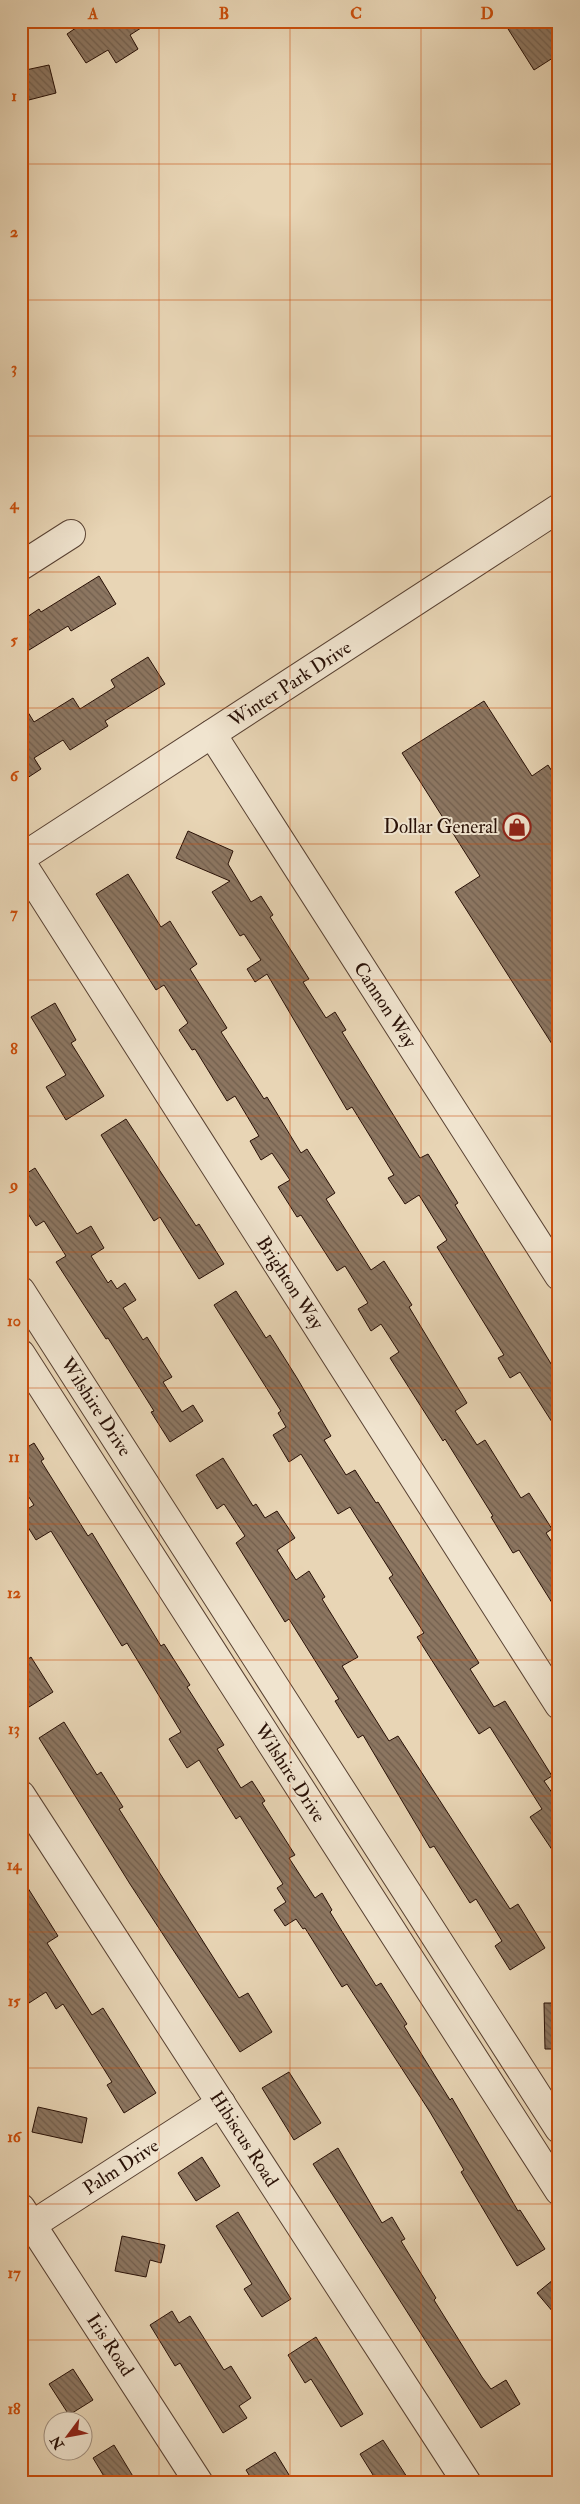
<svg xmlns="http://www.w3.org/2000/svg" width="580" height="2504" font-family="'IM FELL Double Pica',serif">
<defs>
<pattern id="building-back-hatch" width="6" height="6" patternUnits="userSpaceOnUse" patternTransform="scale(1.25)"><rect width="6" height="6" fill="#8c7661"/><path d="M-1 5l2 2M0 0l6 6M5-1l2 2" fill="none" stroke="#725f4e"/></pattern>
</defs>
<rect width="100%" height="100%" fill="#e8d5b5"/>
<filter id="stains"><feTurbulence type="fractalNoise" baseFrequency=".004" numOctaves="4"/><feColorMatrix values="0 0 0 0 .2 0 0 0 0 .09 0 0 0 0 .02 0 0 0 .5 -.17"/></filter>
<radialGradient id="worn" r=".72"><stop offset=".6" stop-color="#630" stop-opacity="0"/><stop offset="1" stop-color="#630" stop-opacity=".3"/></radialGradient>
<g fill="url(#building-back-hatch)" stroke="#281006">
<path d="M86,21H152L130,35L138,49L116,63L108,50L86,63L67,34Z"/>
<path d="M503,21H559V54L534,70Z"/>
<path d="M49,65L56,93L21,102V71Z"/>
<path d="M99,576L116,604L71,631L68,626L21,655V621L39,609L41,612Z"/>
<path d="M148,657L165,684L105,721L108,726L70,750L63,740L34,758L41,769L21,782V701L34,722L73,698L80,709L115,687L111,680Z"/>
<path d="M484,701L532,776L548,765L559,782V1055L455,892L480,876L402,753Z"/>
<path d="M188,831L233,851L228,864L251,902L261,896L273,915L270,917L309,979L303,982L326,1018L335,1012L346,1030L342,1032L420,1158L428,1154L458,1203L455,1205L559,1377V1433L520,1372L510,1378L498,1358L504,1355L437,1247L447,1240L419,1195L405,1204L388,1178L394,1175L352,1107L347,1110L267,974L255,982L247,969L261,960L244,934L240,936L212,892L230,881L176,858Z"/>
<path d="M128,874L161,927L170,921L197,964L190,969L227,1028L221,1032L264,1099L267,1097L301,1153L307,1149L335,1193L326,1199L371,1270L384,1261L412,1305L409,1307L467,1403L455,1411L477,1445L485,1440L521,1498L529,1493L552,1529L546,1533L559,1553V1614L519,1550L513,1553L491,1517L493,1516L445,1439L443,1441L390,1358L399,1352L381,1324L371,1331L358,1309L368,1303L345,1266L337,1271L301,1215L297,1217L278,1187L290,1180L272,1153L261,1160L250,1141L259,1136L235,1096L227,1101L195,1049L192,1050L179,1030L188,1023L164,985L156,990L96,894Z"/>
<path d="M55,1003L76,1040L71,1043L104,1096L66,1120L46,1087L66,1075L31,1017Z"/>
<path d="M126,1119L196,1226L199,1224L224,1264L199,1279L160,1217L154,1221L101,1135Z"/>
<path d="M35,1168L77,1234L91,1226L104,1248L91,1256L108,1283L111,1280L117,1289L125,1283L136,1300L123,1308L143,1340L147,1337L172,1377L163,1382L182,1412L193,1405L203,1421L170,1442L151,1412L154,1411L108,1338L106,1339L56,1262L66,1256L44,1221L36,1226L21,1203V1177Z"/>
<path d="M236,1291L266,1338L270,1335L297,1378L331,1436L324,1440L346,1475L355,1470L376,1503L378,1502L479,1663L470,1669L494,1707L505,1701L552,1776L544,1781L557,1800L559,1798V1860L530,1817L542,1809L490,1727L479,1734L438,1670L417,1637L424,1633L389,1578L393,1575L350,1507L338,1514L301,1454L289,1462L273,1435L286,1427L278,1413L281,1411L214,1305Z"/>
<path d="M34,1443L44,1459L41,1461L88,1536L92,1533L161,1646L164,1644L190,1685L187,1687L224,1745L217,1749L241,1788L252,1781L265,1801L262,1803L295,1855L289,1858L315,1898L322,1893L332,1910L330,1912L376,1986L381,1983L407,2024L404,2026L450,2100L452,2098L518,2211L520,2210L545,2249L517,2266L461,2172L464,2170L430,2112L347,1984L342,1987L305,1928L303,1929L296,1919L285,1926L274,1910L286,1902L277,1888L283,1884L240,1816L236,1819L199,1760L187,1768L169,1739L181,1732L127,1643L122,1646L51,1531L36,1540L21,1516V1513L34,1505L21,1485V1451Z"/>
<path d="M223,1458L253,1506L256,1504L265,1518L277,1511L295,1538L277,1550L296,1580L309,1571L325,1597L322,1599L358,1657L342,1666L389,1741L398,1736L510,1909L518,1904L545,1948L510,1970L495,1946L502,1941L476,1899L470,1903L434,1846L430,1848L363,1735L358,1738L335,1701L339,1699L289,1619L285,1622L236,1543L245,1536L224,1504L217,1509L196,1475Z"/>
<path d="M31,1657L53,1692L21,1712V1664Z"/>
<path d="M64,1722L97,1775L101,1772L123,1807L119,1809L239,1998L248,1993L272,2032L240,2052L130,1884L39,1738Z"/>
<path d="M21,1877L58,1936L47,1943L92,2015L103,2008L156,2093L124,2113L107,2085L112,2082L63,2004L56,2009L46,1992L29,2003L21,1991Z"/>
<path d="M544,2003H559V2049H545Z"/>
<path d="M289,2072L321,2123L294,2140L262,2088Z"/>
<path d="M38,2107L87,2118L82,2143L32,2132Z"/>
<path d="M338,2148L382,2223L392,2217L405,2239L401,2241L436,2298L434,2300L482,2377L491,2389L506,2380L520,2404L481,2428L313,2164Z"/>
<path d="M202,2157L220,2186L196,2201L178,2173Z"/>
<path d="M238,2212L291,2299L262,2317L244,2289L252,2284L216,2226Z"/>
<path d="M122,2236L165,2245L161,2263L150,2260L146,2277L115,2271Z"/>
<path d="M559,2275V2319L537,2293Z"/>
<path d="M172,2311L179,2323L190,2316L224,2370L231,2366L251,2398L239,2406L247,2418L223,2433L180,2363L175,2366L150,2325Z"/>
<path d="M316,2337L363,2414L341,2427L311,2379L305,2383L288,2355Z"/>
<path d="M73,2369L93,2400L69,2415L49,2384Z"/>
<path d="M383,2440L407,2477L398,2483H378L360,2454Z"/>
<path d="M114,2445L137,2483H108L93,2458Z"/>
<path d="M275,2452L294,2483H254L246,2470Z"/>
</g>
<g fill="none" stroke-linecap="round" stroke-linejoin="round">
<g stroke="#584132" stroke-width="30">
<g id="minor">
<path d="M21,566L71,534"/>
<path d="M212,734L559,1276"/>
<path d="M21,858L559,508"/>
<path d="M21,862L559,1705"/>
<path d="M21,1291L559,2129"/>
<path d="M21,1354L559,2191"/>
<path d="M21,1795L467,2483"/>
<path d="M21,2208L199,2483"/>
<path d="M21,2232L221,2103"/>
</g>
</g>
<use href="#minor" stroke="#f0e4cf" stroke-width="28"/>
</g>
<path fill="none" stroke="#cb4e0b" stroke-width="1" stroke-opacity="0.55" d="M159,21V2483M290,21V2483M421,21V2483M21,164H559M21,300H559M21,436H559M21,572H559M21,708H559M21,844H559M21,980H559M21,1116H559M21,1252H559M21,1388H559M21,1524H559M21,1660H559M21,1796H559M21,1932H559M21,2068H559M21,2204H559M21,2340H559"/>
<defs>
<g id="shop-ring" transform="scale(1.4375)"><circle r="9.5" fill="#f0e4cf" stroke="#8f2418" stroke-width="1.5"/><path d="M-5-2.5h2.3a2.7 3.5 0 0 1 5.4 0H5L5.5 6h-11ZM-1.5-2.5h3a1.5 2.3 0 0 0-3 0Z" fill="#8f2418"/></g>
</defs>
<g fill-rule="evenodd">
<use href="#shop-ring" x="517" y="827"/>
</g>
<g text-anchor="middle" dominant-baseline="central" stroke-width="4" stroke-linejoin="round" paint-order="stroke">
<g font-size="19" fill="#281006" stroke="#f0e4cf">
<text transform="translate(290 684) rotate(-33)">Winter Park Drive</text>
<text transform="translate(385 1005) rotate(57)">Cannon Way</text>
<text transform="translate(290 1283) rotate(57)">Brighton Way</text>
<text transform="translate(96 1407) rotate(57)">Wilshire Drive</text>
<text transform="translate(290 1773) rotate(57)">Wilshire Drive</text>
<text transform="translate(244 2139) rotate(57)">Hibiscus Road</text>
<text transform="translate(121 2167) rotate(-33)">Palm Drive</text>
<text transform="translate(110 2345) rotate(57)">Iris Road</text>
</g>
<g font-size="19" fill="#281006" stroke="#f0e4cf" text-anchor="end">
<text x="498" y="827">Dollar General</text>
</g>
</g>
<rect width="580" height="2504" fill="none" stroke="#e8d5b5" stroke-width="55"/>
<g transform="translate(68 2436) rotate(238)"><circle r="24" fill="#f0e4cf" stroke="#a08f7f"/>
<path d="M0-4L9 19L0 12L-9 19Z" fill="#8f2418"/>
<text y="-8" font-size="14" font-weight="bold" text-anchor="middle" fill="#281006">N</text>
</g>
<rect x="28" y="28" width="524" height="2448" fill="none" stroke="#cb4e0b" stroke-width="2"/>
<g font-size="16" text-anchor="middle" font-weight="bold" fill="#cb4e0b">
<text x="93" y="19">A</text>
<text x="224" y="19">B</text>
<text x="356" y="19">C</text>
<text x="487" y="19">D</text>
<text x="14" y="101">1</text>
<text x="14" y="237">2</text>
<text x="14" y="373">3</text>
<text x="14" y="509">4</text>
<text x="14" y="645">5</text>
<text x="14" y="781">6</text>
<text x="14" y="918">7</text>
<text x="14" y="1054">8</text>
<text x="14" y="1190">9</text>
<text x="14" y="1326">10</text>
<text x="14" y="1462">11</text>
<text x="14" y="1598">12</text>
<text x="14" y="1734">13</text>
<text x="14" y="1870">14</text>
<text x="14" y="2006">15</text>
<text x="14" y="2142">16</text>
<text x="14" y="2278">17</text>
<text x="14" y="2414">18</text>
</g>
<rect width="100%" height="100%" filter="url(#stains)"/>
<rect width="100%" height="100%" fill="url(#worn)"/>
</svg>
